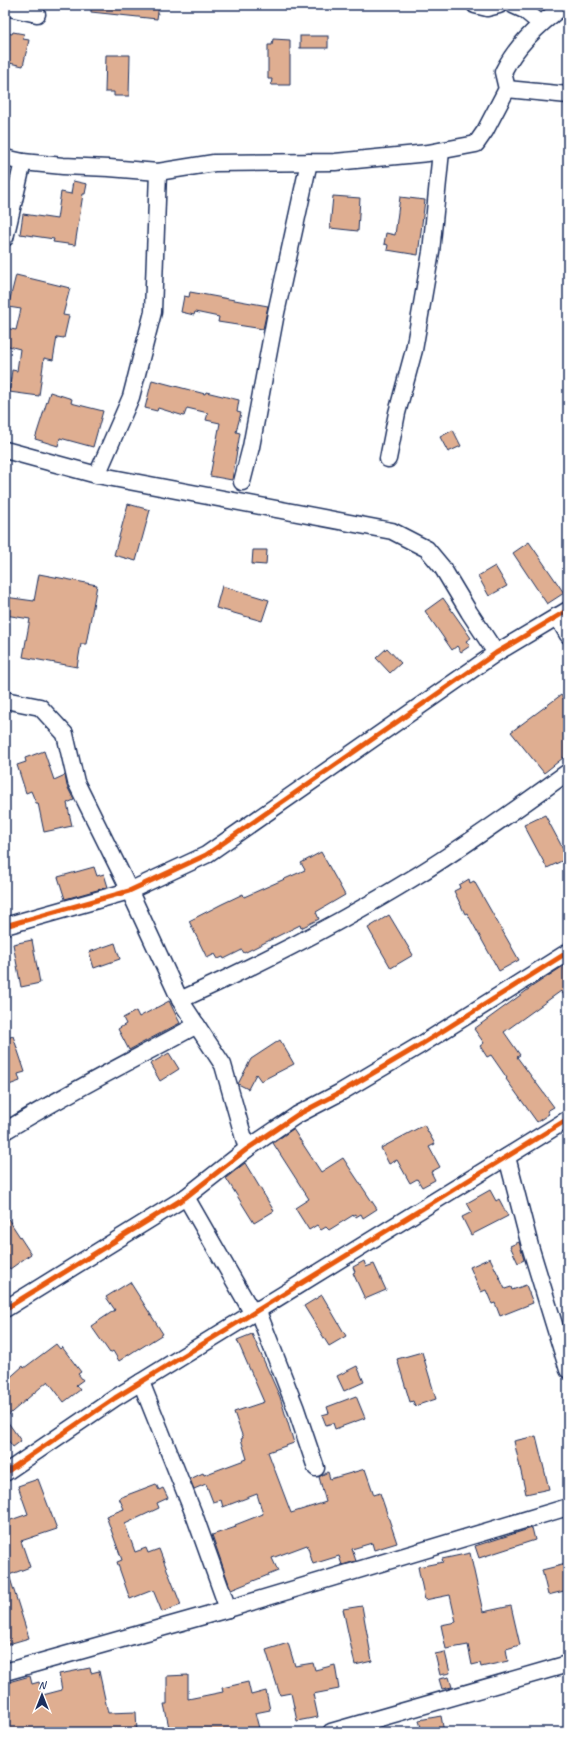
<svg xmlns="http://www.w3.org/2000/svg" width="573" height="1737" font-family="Caveat,sans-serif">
<rect width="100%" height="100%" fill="#fff"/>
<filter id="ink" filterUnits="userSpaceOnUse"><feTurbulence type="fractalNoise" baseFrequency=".025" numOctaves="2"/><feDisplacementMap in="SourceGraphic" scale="8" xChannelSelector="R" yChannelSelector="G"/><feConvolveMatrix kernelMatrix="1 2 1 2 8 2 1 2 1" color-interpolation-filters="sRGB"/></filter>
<g filter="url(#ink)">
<g fill="#dfae91" stroke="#1b2f5e">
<path d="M91,5H159L157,19L91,12Z"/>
<path d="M13,32L24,34L23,39L29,40L23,66L5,62V41L7,33L12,34Z"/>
<rect x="300" y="36" width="28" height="12"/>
<path d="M273,39L290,40V85H271L272,79H268V45H272Z"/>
<path d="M106,55H130L129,96H114V92H105Z"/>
<path d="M73,181L87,184L85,194H83L75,245L53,242L54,239L20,234L23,214L57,219L61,192L71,194Z"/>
<path d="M333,196L360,198L358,231L330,228Z"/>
<path d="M400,197L425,200L418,255L387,250L388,245L384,244L386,233L395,235Z"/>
<path d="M16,275L70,288L63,315L69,316L64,338L57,337L53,360L44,358L39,396L9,392L12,370L17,371L20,349L5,345V328L16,330L21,309L8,307Z"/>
<path d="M190,292L268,306L263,329L218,322L219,317L195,312L194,315L181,312L184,296L189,297Z"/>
<path d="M152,380L205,394L206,392L239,400L237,412L241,413L236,432L240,433L232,480L210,476L220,423L206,420L208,413L187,408L184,416L158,408L157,411L145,408Z"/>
<path d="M50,392L72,399L71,403L103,411L93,447L60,438L58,446L35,439Z"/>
<path d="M453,430L461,446L448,452L440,437Z"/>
<path d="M128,504L150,510L136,561L114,555Z"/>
<path d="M529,542L564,593L547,604L513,553Z"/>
<path d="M253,550H267L266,565L252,564Z"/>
<path d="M495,566L507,586L489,596L478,576Z"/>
<path d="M39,574L97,585L86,644H81L77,667L23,657L30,619L5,615V597L34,601Z"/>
<path d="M222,586L269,600L262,621L216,608Z"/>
<path d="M443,598L471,638L466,641L470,646L461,652L457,646L452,650L425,611Z"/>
<path d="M387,648L401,663L390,673L376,658Z"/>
<path d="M561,695L568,704V754L544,773L511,732Z"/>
<path d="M44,751L54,780L65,775L67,786L74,800L67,803L72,826L44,832L38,803H36L31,791L26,793L17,765L26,762L25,758Z"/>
<path d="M545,815L568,858L547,868L524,825Z"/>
<path d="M321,852L345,895L316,912L319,919L301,928L300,925L244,953L242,950L224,959L223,957L218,959L215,954L207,958L189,921L222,904L243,894L244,897L305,870L301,863Z"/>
<path d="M94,867L97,876L104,874L108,887L65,899L58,877Z"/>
<path d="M469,879L470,883L474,881L519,960L499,971L467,913L465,914L454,891L460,888L459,885Z"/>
<path d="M389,915L413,955L391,968L368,928Z"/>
<path d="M32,940L40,983L21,987L13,944Z"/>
<path d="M115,943L120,959L94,968L89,952Z"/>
<path d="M568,963V1001L561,991L504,1032L520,1055L517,1057L554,1107L547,1111L549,1114L537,1122L506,1079L507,1078L491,1055L487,1057L480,1046L484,1043L474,1029L533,986Z"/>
<path d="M169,1001L180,1023L129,1050L118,1029L126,1024L123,1018L136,1011L139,1017Z"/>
<path d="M13,1036L25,1072L18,1074L20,1081L9,1085L5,1073V1039Z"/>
<path d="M280,1040L294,1064L261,1081L256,1074L248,1089L238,1084L251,1059Z"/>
<path d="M169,1053L179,1069L160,1081L150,1064Z"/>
<path d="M424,1125L435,1144L429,1147L440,1167L431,1172L435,1180L422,1187L417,1179L410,1183L397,1160L389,1164L381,1148Z"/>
<path d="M293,1129L321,1172L343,1158L377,1209L363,1218L361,1214L356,1217L355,1214L329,1230L326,1227L321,1230L317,1225L309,1230L295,1208L309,1199L273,1143Z"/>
<path d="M245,1163L274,1211L254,1223L226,1178Z"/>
<path d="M490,1190L496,1201L499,1199L508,1216L471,1235L462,1217L472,1212L467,1203Z"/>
<path d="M5,1214L31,1254L10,1269L5,1262Z"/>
<path d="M519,1242L524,1260L518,1263L510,1246Z"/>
<path d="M490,1258L505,1289L511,1287L512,1290L526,1285L533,1303L500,1316L495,1303L492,1304L486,1290L481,1292L470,1267Z"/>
<path d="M364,1261L366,1267L374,1264L386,1290L365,1299L353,1273L355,1272L353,1267Z"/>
<path d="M130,1282L163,1334L139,1349V1348L119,1361L113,1351L110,1353L91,1326L115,1310L106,1297Z"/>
<path d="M322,1295L346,1336L329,1346L304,1306Z"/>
<path d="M252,1334L280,1397L294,1443L268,1452L291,1513L326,1502L319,1477L324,1474L328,1472L330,1479L365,1469L374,1495L380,1493L397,1543L374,1550L372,1543L352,1549L356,1561L342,1565L339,1556L313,1564L307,1545L272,1558L278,1571L231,1590L212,1535L236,1527L235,1525L263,1514L257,1494L223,1507L221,1500L213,1502L206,1484L194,1489L190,1479L203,1473L204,1475L247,1459L241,1439L243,1438L234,1412L264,1402L237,1340Z"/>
<path d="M56,1344L60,1349L62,1347L81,1372L78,1374L83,1380L76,1385L80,1390L64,1402L48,1381L5,1418V1382L23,1366L24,1368Z"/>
<path d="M422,1352L436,1399L415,1406L413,1401L410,1402L397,1359Z"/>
<path d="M357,1366L364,1382L344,1391L337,1376Z"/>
<path d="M356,1396L365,1418L335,1429L333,1423L326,1425L322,1415L329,1413L327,1407Z"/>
<path d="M5,1418L21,1441L13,1447L5,1436Z"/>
<path d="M536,1436L549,1489L526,1494L514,1441Z"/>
<path d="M38,1479L57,1529L21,1541L30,1567L9,1575L29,1638L5,1645V1522L28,1514L18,1486Z"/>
<path d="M156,1484L159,1490L163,1488L168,1498L157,1503L159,1508L125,1524L135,1552L146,1548L148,1553L159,1549L181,1605L162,1612L153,1590L130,1599L117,1562L122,1560L106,1516L124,1509L119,1498Z"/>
<path d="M532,1528L535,1540L479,1558L475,1546Z"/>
<path d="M470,1553L483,1612L511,1606L520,1645L506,1649L508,1661L481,1667L480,1663L472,1665L468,1645L446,1649L441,1625L456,1622L450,1595L425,1600L418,1567L443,1562L442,1559Z"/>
<path d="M566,1564L568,1571V1590L548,1595L542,1570Z"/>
<path d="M362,1606L372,1661L355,1665L343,1609Z"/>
<path d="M288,1643L295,1666L313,1663L315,1670L335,1665L339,1689L313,1694L318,1717L297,1721L291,1693L280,1695L266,1650Z"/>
<path d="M445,1652L450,1673L440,1675L435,1654Z"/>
<path d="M90,1668L91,1673L99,1671L108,1713L136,1712L137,1732H9L8,1724L5,1725V1683L30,1676L32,1684L39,1682L43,1695L62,1690L59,1674Z"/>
<path d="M188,1675V1699L223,1692L222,1688L248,1682L251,1695L266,1691L270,1710L255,1713L260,1732H170L164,1704H167V1676Z"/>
<path d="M449,1677L452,1687L442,1689L439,1679Z"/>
<path d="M441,1716L444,1732H422L419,1720Z"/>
</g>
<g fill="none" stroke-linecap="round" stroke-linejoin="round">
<g stroke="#1b2f5e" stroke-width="19">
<g id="minor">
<path d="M475,5L487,8L499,5"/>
<path d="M513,5L524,10L540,23"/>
<path d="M5,7L37,14"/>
<path d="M507,89L568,95"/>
<path d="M5,158L23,162L63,166L109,168L158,172L214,163L335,162L428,153L476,144L485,131L507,89L503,72C517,44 540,23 565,5"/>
<path d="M5,238L23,162"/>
<path d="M5,450L97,475L392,531L427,549L442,567L469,612L496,653"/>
<path d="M388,459L397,413L414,350L431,252L441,151"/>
<path d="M97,475L131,397L153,312L158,172"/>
<path d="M242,482L251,447L276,313L309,162"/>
<path d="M557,616L568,635"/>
<path d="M5,700L40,707L65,734L76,782L124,879L180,1000L223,1065L247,1149"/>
<path d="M5,926L129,891L206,855L496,653L568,610"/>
<path d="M180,1000C262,963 342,922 418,875C470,843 519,807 568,772"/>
<path d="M5,1131C67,1093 133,1060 197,1025"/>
<path d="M507,1157L530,1246L568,1370"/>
<path d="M186,1197L252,1312"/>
<path d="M5,1309L186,1197L247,1149L297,1115L341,1092L422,1044L568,952"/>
<path d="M257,1309L296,1409L316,1468"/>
<path d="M141,1382L195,1517L228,1609"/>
<path d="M5,1473L115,1398L568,1119"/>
<path d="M5,1672L228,1609L568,1507"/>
<path d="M331,1732L568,1664"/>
</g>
</g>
<use href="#minor" stroke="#fff" stroke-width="16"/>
<g stroke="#fff" stroke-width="8">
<g id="cycleway">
<path d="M5,926L129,891L206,855L496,653L568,610"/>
<path d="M5,1309L186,1197L247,1149L297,1115L341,1092L422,1044L568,952"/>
<path d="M5,1473L115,1398L568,1119"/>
</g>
</g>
<use href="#cycleway" stroke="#e8590c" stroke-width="5"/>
</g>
</g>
<rect width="573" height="1737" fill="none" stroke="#fff" stroke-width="20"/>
<rect x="10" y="10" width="553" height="1717" fill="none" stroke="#1b2f5e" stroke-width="1.5" filter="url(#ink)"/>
<g transform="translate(42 1695)" stroke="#ffffff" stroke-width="3" paint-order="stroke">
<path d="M0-3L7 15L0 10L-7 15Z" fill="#1b2f5e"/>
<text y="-6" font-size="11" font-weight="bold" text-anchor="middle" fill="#1b2f5e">N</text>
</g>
</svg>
